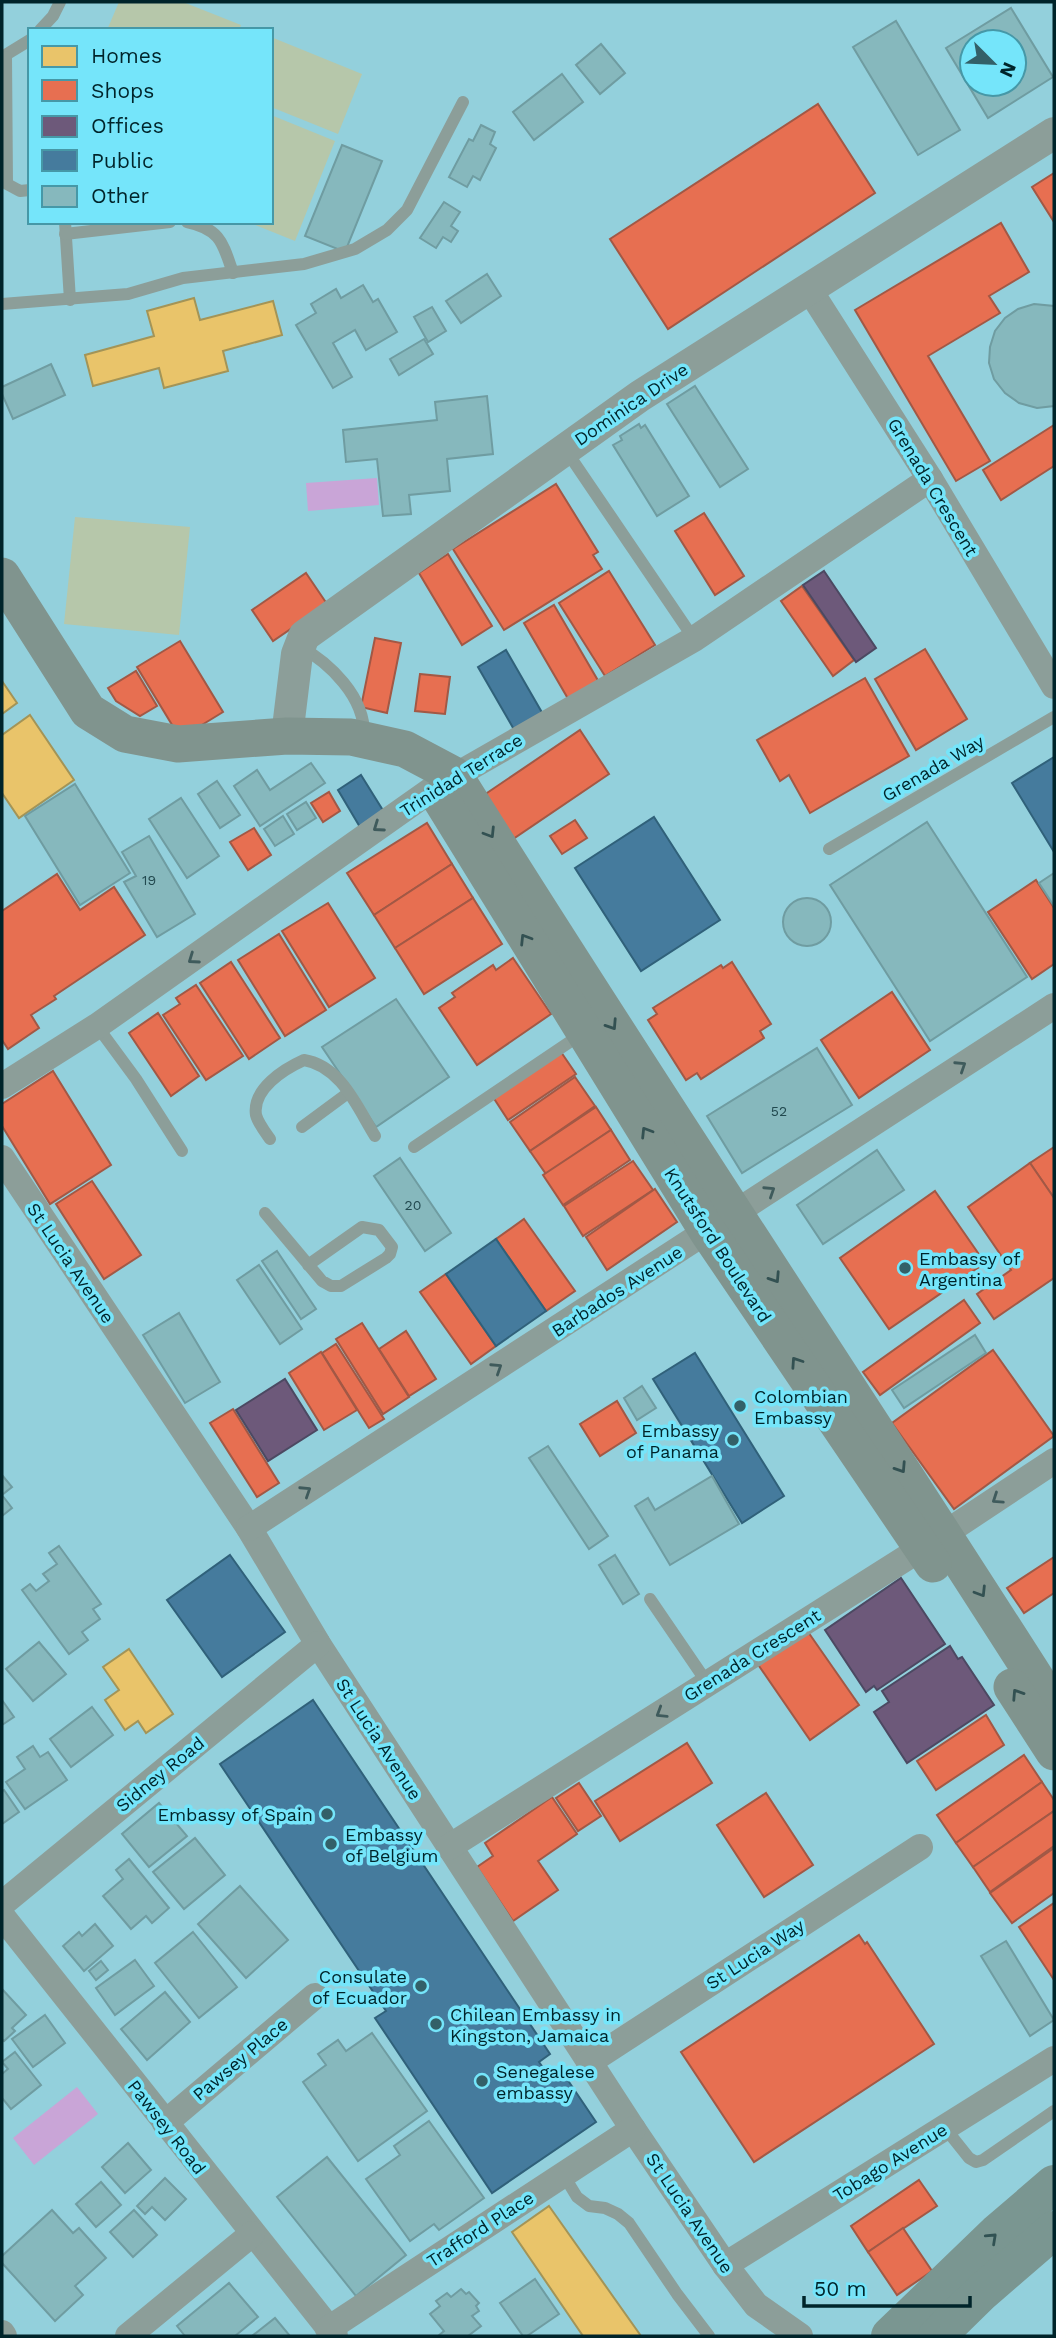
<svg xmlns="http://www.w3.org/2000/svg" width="1056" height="2338" font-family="'Work Sans',sans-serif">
<rect width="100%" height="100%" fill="#93d0dc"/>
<g fill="#b6c7aa">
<path d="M119,2H183L241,25L239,30H107Z"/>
<path d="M271,37L362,74L338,134L271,107Z"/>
<path d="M271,115L335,141L295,241L248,222H271Z"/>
<path d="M75,517L190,527L179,635L64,624Z"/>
</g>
<g fill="#c9a5d7">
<path d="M377,478L379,505L308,511L306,483Z"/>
<path d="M77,2087L98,2114L34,2165L13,2138Z"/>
</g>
<g fill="#e9c46a" stroke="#a39457" stroke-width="2">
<path d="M194,298L200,320L273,301L282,335L223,351L228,371L164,388L159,368L93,386L85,355L154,336L147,311Z"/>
<path d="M2,681L17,703L2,714Z"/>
<path d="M30,715L74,780L19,818L2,793V735Z"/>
<path d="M129,1649L173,1714L146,1733L138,1721L125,1730L105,1700L119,1690L103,1667Z"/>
<path d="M549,2206L641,2336H583L512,2232Z"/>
</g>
<g fill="#e76f51" stroke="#a25845" stroke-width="2">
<path d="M818,104L875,193L668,329L610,239Z"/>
<path d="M1054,173V222L1032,187Z"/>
<path d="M1001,223L1029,272L989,296L1000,313L928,356L990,461L956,481L855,310Z"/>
<path d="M1054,425V466L1001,500L983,470Z"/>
<path d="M556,484L598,552L593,555L602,569L504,630L453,549Z"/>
<path d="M704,513L744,576L715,595L675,531Z"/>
<path d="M448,554L492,626L462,645L419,573Z"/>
<path d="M609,571L655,645L605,676L559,603Z"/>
<path d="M306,573L327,604L273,641L252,610Z"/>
<path d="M802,586L854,660L833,676L781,601Z"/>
<path d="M554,605L600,684L570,702L524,623Z"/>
<path d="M375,638L401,643L387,713L361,707Z"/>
<path d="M180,641L223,712L187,734L177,733L137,667Z"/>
<path d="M925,649L967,719L916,750L875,679Z"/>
<path d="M136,671L157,706L140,716L116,701L108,688Z"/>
<path d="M420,674L450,677L445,714L415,711Z"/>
<path d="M865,678L909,756L810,813L789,775L780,781L757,740Z"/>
<path d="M580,730L609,774L513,839L484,795Z"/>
<path d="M329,792L340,811L323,822L311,803Z"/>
<path d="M575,820L587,838L562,854L550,836Z"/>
<path d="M427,823L452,864L374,915L347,873Z"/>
<path d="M254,828L271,855L248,870L230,842Z"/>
<path d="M452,864L473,898L395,948L374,915Z"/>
<path d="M57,874L80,910L114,887L145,935L54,996L56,999L31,1015L39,1028L8,1049L2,1040V911Z"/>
<path d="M1036,880L1054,908V964L1032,979L988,912Z"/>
<path d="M473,898L502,944L424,994L395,948Z"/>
<path d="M328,903L375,978L329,1007L282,931Z"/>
<path d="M279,934L326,1010L285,1036L238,960Z"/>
<path d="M513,958L551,1014L477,1065L439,1008L455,997L452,993L493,965L496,970Z"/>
<path d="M231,962L280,1038L249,1059L200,983Z"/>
<path d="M732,962L771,1024L760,1031L764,1038L701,1079L697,1073L686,1080L648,1020L657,1014L653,1008L721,965L723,968Z"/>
<path d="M196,985L243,1056L206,1080L163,1015L180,1004L176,998Z"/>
<path d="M892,992L930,1050L859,1098L821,1040Z"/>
<path d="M158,1013L199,1076L171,1096L129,1033Z"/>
<path d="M561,1052L576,1074L508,1120L493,1097Z"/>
<path d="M53,1071L111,1165L50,1204L2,1126V1104Z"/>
<path d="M575,1077L595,1106L530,1151L510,1122Z"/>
<path d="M596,1107L611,1130L546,1174L530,1151Z"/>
<path d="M611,1130L630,1160L563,1205L543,1175Z"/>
<path d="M1054,1147V1198L1030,1163Z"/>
<path d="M633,1161L653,1190L583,1236L564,1206Z"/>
<path d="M1030,1163L1054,1198V1278L994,1319L977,1294L1011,1270L968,1207Z"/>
<path d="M92,1181L141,1255L104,1279L56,1204Z"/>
<path d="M655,1189L677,1222L607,1270L586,1237Z"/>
<path d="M935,1191L985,1263L889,1329L840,1258Z"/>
<path d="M524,1219L575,1291L546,1311L496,1239Z"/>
<path d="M446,1274L496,1346L471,1364L420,1292Z"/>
<path d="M964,1300L980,1323L880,1395L863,1372Z"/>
<path d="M362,1323L409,1397L383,1414L336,1339Z"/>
<path d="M406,1331L436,1379L409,1396L379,1349Z"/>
<path d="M336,1344L384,1419L369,1428L322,1353Z"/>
<path d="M993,1350L1054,1436L954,1509L892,1423Z"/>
<path d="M321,1352L357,1410L324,1430L289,1373Z"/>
<path d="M617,1401L636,1433L600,1456L580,1424Z"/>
<path d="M233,1409L279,1483L257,1497L210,1423Z"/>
<path d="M1054,1557V1593L1024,1613L1007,1588Z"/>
<path d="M806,1629L859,1705L810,1740L757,1663Z"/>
<path d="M986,1715L1004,1745L936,1790L917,1761Z"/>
<path d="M687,1743L712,1783L620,1841L595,1801Z"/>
<path d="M1024,1755L1042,1782L956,1843L937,1815Z"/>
<path d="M1042,1782L1054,1800V1811L973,1867L956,1843Z"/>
<path d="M579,1783L601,1816L578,1831L556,1798Z"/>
<path d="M766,1793L813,1865L764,1897L717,1825Z"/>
<path d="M552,1797L577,1834L538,1861L558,1890L513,1921L477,1867L493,1856L485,1843Z"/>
<path d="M1054,1811V1846L990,1892L973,1867Z"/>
<path d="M1054,1848V1893L1012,1923L990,1893Z"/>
<path d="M1054,1903V1980L1019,1927Z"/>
<path d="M859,1935L865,1944L867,1942L934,2044L754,2162L681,2052Z"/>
<path d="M919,2180L937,2206L868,2252L851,2226Z"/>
<path d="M903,2228L932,2271L897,2295L868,2252Z"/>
</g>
<g fill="#6d597a" stroke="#4c4962" stroke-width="2">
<path d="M824,571L876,648L856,662L803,585Z"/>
<path d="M285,1379L317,1430L268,1461L236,1410Z"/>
<path d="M901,1578L945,1644L877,1690L874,1686L866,1692L825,1630Z"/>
<path d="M950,1646L958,1659L962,1657L994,1705L907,1763L874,1712L889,1702L882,1691Z"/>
</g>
<g fill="#457b9d" stroke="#30617a" stroke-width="2">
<path d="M506,650L544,716L516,733L478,667Z"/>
<path d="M1054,757V852L1012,783Z"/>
<path d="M361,775L384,812L360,827L338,790Z"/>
<path d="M654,817L720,920L641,971L575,868Z"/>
<path d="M496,1239L546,1311L496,1346L446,1274Z"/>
<path d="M695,1353L784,1496L742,1523L653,1379Z"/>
<path d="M230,1555L285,1632L222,1677L167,1600Z"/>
<path d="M313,1700L550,2054L539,2062L552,2080L563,2073L596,2122L492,2193L375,2018L386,2011L220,1764Z"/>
</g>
<g fill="#86b8bd" stroke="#6f9ca1" stroke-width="2" fill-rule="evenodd">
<path d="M1011,8L1053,77L988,118L946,48ZM972,42H1014V84H972Z"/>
<path d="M896,21L960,130L918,155L853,47Z"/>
<path d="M601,44L625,73L600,94L576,65Z"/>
<path d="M562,74L583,102L534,140L513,112Z"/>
<path d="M481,125L495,132L490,144L496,148L480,180L473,176L467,187L449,177L469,139L473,141Z"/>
<path d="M342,145L382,161L345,252L305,236Z"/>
<path d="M444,202L460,212L451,226L458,231L451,242L443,237L436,248L420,238Z"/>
<path d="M487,274L501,296L461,323L446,301Z"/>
<path d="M363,285L373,302L378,299L397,332L366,350L355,330L333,343L352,377L333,388L296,325L316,313L311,304L336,289L341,298Z"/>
<path d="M1034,304L1054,306V406L1037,408L1019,403L1005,393L994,379L989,363L990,347L995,331L1005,318L1018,309Z"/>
<path d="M432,307L446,331L428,342L414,317Z"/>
<path d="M424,339L433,354L399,375L390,359Z"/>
<path d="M51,364L65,395L13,419L2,394V387Z"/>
<path d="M695,386L748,469L720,487L667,404Z"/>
<path d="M487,396L493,454L447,459L450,491L409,495L411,514L383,516L377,459L346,462L343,430L437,420L435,402Z"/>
<path d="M639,424L641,428L645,425L689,496L657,516L613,445L622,440L620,436Z"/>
<path d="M311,763L325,783L260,826L234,786L257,770L270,790Z"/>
<path d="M217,781L240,815L220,828L198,794Z"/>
<path d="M75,784L130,873L80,905L25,816Z"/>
<path d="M181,798L219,856L187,878L149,819Z"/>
<path d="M306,802L316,818L297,830L287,814Z"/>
<path d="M283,816L294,834L275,846L264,829Z"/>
<path d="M927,822L1027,977L930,1041L830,885Z"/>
<path d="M149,836L195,914L157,937L124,882L136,876L122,852Z"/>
<path d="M1054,873V906L1039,883Z"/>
<circle cx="807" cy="922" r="24"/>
<path d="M396,999L449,1077L376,1127L322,1047Z"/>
<path d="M817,1048L852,1105L742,1173L707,1116Z"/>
<path d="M877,1150L904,1190L823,1244L797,1205Z"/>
<path d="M400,1158L451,1233L425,1251L374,1176Z"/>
<path d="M277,1251L316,1309L301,1319L262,1261Z"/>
<path d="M259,1265L302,1329L280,1344L237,1280Z"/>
<path d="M179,1313L220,1382L185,1403L143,1335Z"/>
<path d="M975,1335L986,1353L904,1408L892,1390Z"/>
<path d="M642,1386L656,1408L637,1420L624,1398Z"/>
<path d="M548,1446L608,1536L589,1549L529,1458Z"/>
<path d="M2,1475L12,1487L2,1495L12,1508L2,1516Z"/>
<path d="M712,1476L739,1524L670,1565L635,1506L648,1498L655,1510Z"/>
<path d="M59,1546L101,1604L93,1609L100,1619L82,1632L88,1640L69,1654L22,1590L30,1584L36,1591L49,1581L43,1574L57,1564L49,1553Z"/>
<path d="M615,1555L639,1594L623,1604L599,1565Z"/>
<path d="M39,1642L66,1674L33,1701L6,1669Z"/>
<path d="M2,1700L14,1717L2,1725Z"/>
<path d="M92,1707L113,1735L71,1767L50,1739Z"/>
<path d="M33,1746L40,1757L48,1752L67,1780L25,1809L6,1782L25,1769L17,1757Z"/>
<path d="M4,1790L19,1812L2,1824V1791Z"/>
<path d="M159,1803L187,1836L149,1867L122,1834Z"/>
<path d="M195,1838L225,1875L184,1909L153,1872Z"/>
<path d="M129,1859L169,1908L152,1923L146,1916L131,1929L103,1896L123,1879L116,1870Z"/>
<path d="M240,1886L288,1940L246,1978L198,1924Z"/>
<path d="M95,1924L113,1946L84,1971L63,1946L79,1932L82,1936Z"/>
<path d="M193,1932L237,1987L199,2018L155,1963Z"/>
<path d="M1006,1941L1054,2020L1030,2036L981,1956Z"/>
<path d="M135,1960L154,1986L115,2015L96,1988Z"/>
<path d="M101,1961L108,1970L96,1980L89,1971Z"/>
<path d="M2,1989L26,2015L12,2028L15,2031L4,2041L2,2039Z"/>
<path d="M165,1992L190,2022L147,2060L121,2029Z"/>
<path d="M45,2015L65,2043L33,2067L12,2039Z"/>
<path d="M372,2033L427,2111L358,2161L303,2082L326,2065L318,2054L338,2040L346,2051Z"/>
<path d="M15,2052L41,2085L11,2109L2,2098V2074L8,2069L2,2062Z"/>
<path d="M429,2121L484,2198L439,2230L434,2224L410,2241L366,2179L400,2155L394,2146Z"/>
<path d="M128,2143L151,2170L125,2193L102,2167Z"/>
<path d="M327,2157L406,2255L356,2296L277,2197Z"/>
<path d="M165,2178L186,2199L165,2220L152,2207L145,2214L137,2206Z"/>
<path d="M101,2182L121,2205L96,2227L76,2204Z"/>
<path d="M52,2210L73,2233L79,2228L106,2258L75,2286L83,2295L55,2321L2,2263V2256Z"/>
<path d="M134,2210L157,2235L133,2257L110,2232Z"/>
<path d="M535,2279L559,2314L527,2336H523L500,2303Z"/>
<path d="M229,2283L258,2317L235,2336H185L177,2326Z"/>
<path d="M461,2289L466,2294L469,2292L479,2303L476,2306L479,2311L472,2316L481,2326L468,2336H438L444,2331L430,2314L440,2306L436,2301L447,2293L451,2297Z"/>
<path d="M275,2318L290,2336H252Z"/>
</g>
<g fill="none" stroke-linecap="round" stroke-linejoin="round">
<g stroke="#8c9e99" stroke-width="12">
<path d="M40,30L53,16L60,2"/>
<path d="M2,57L30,40"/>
<path d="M6,57L7,184L20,191L30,190"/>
<path d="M65,222L70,300"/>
<path d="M187,222C221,229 223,244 233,273"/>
<path d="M65,234L170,222"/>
<path d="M2,304L128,294L183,278L304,264L355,249L387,230L407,210L463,102"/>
<path d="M565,449L694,639"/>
<path d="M299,646C330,663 365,697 364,735"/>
<path d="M829,849L1054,717"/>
<path d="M97,1026L136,1079L182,1151"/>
<path d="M302,1127L348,1093"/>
<path d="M270,1139C265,1132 258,1123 256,1115C252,1089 284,1069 304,1060C341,1066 357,1107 375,1136"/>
<path d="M414,1147L583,1033"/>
<path d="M265,1213L322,1281L331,1286H341L386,1258L390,1254L392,1247L379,1230L362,1227L308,1265"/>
<path d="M650,1599L708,1684"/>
<path d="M945,2128L969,2158L976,2162L983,2160L1054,2111"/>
<path d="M563,2174L577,2197L589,2206L605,2208L618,2214L629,2223L677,2294L709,2336"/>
</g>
<g stroke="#8c9e99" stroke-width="26">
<path d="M809,289L930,479L1054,686"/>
<path d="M2,1086L97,1026L434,788L694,639L930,479"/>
<path d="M2,1158L249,1528L318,1644L633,2129L725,2265L756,2305L800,2336"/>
<path d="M249,1528L1054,1006"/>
<path d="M449,1847L944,1534L1054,1461"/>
<path d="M2,1904L318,1644"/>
<path d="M2,1916L335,2336"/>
<path d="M589,2062L920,1847"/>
<path d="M165,2123L315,1996"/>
<path d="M725,2265L1054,2059"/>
<path d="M328,2329L633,2129"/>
<path d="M2,2333L4,2336"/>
<path d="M128,2336L252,2234"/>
</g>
<path stroke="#8c9e99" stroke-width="32" d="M287,736L297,654L304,636L640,396L1054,133"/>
<g stroke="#80948e" stroke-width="37">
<path d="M2,576L88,711L125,734L178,744L287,736L351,737L405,749L454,775C650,1089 856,1396 1054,1707"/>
<path d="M440,798L708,1232L933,1564"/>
<path d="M1012,1687L1054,1752"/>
</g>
<g stroke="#7a9691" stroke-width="38">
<path d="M890,2336L997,2233L1054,2184"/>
<path d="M937,2336L982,2292L1054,2230"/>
</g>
</g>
<defs><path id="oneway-chevron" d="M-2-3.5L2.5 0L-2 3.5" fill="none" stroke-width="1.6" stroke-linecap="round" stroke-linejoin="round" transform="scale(1.75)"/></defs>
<g stroke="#3f5b5c">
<use href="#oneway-chevron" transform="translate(378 827) rotate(145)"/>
<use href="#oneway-chevron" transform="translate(193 959) rotate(145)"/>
<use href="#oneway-chevron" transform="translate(961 1066) rotate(-33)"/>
<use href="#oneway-chevron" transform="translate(770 1191) rotate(-33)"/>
<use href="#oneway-chevron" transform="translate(497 1368) rotate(-33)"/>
<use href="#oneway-chevron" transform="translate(306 1491) rotate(-33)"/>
<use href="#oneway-chevron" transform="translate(997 1499) rotate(146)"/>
<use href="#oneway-chevron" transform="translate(661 1713) rotate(148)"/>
</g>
<g stroke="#335152">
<use href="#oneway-chevron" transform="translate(490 833) rotate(58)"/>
<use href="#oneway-chevron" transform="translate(525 939) rotate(-122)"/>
<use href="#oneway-chevron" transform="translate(612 1025) rotate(57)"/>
<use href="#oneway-chevron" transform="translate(646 1132) rotate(-122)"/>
<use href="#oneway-chevron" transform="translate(775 1278) rotate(57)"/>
<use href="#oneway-chevron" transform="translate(796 1362) rotate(-124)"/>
<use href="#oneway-chevron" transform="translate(901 1468) rotate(57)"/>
<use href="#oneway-chevron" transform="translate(981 1592) rotate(58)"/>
<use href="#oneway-chevron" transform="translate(1017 1694) rotate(-123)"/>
</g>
<use stroke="#315253" href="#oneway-chevron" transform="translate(992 2238) rotate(-43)"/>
<g fill="#336068" stroke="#75e5fa" stroke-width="2.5">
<circle cx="905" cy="1268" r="7"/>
<circle cx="740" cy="1406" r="7"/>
<circle cx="733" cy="1440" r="7"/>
<circle cx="327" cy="1814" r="7"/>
<circle cx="331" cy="1844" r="7"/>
<circle cx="421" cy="1986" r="7"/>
<circle cx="436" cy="2024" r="7"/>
<circle cx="482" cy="2081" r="7"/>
</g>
<g text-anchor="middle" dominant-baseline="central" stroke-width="7" stroke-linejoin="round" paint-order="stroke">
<g font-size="14" fill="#22494f">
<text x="149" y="880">19</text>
<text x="779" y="1111">52</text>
<text x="413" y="1205">20</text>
</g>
<g font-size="18" fill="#00242a" stroke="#75e5fa">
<text transform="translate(631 404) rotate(-34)">Dominica Drive</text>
<text transform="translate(933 487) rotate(59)">Grenada Crescent</text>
<text transform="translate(933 768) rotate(-30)">Grenada Way</text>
<text transform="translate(461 775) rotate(-32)">Trinidad Terrace</text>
<text transform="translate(718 1245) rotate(57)">Knutsford Boulevard</text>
<text transform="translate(71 1263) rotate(56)">St Lucia Avenue</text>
<text transform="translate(617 1291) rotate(-33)">Barbados Avenue</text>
<text transform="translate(752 1655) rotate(-32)">Grenada Crescent</text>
<text transform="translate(379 1739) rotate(57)">St Lucia Avenue</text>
<text transform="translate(160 1774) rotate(-39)">Sidney Road</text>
<text transform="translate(755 1954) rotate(-33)">St Lucia Way</text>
<text transform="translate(240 2059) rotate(-40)">Pawsey Place</text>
<text transform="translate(167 2127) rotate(52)">Pawsey Road</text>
<text transform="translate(890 2162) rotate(-32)">Tobago Avenue</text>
<text transform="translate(690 2213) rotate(56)">St Lucia Avenue</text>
<text transform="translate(480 2229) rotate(-33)">Trafford Place</text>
</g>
<g font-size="18" fill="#00242a" stroke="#75e5fa" text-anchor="start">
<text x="919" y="1258">Embassy of<tspan x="919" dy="21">Argentina</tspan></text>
<text x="754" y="1396">Colombian<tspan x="754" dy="21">Embassy</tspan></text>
<text x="719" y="1430" text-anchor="end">Embassy<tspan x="719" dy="21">of Panama</tspan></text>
<text x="313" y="1814" text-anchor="end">Embassy of Spain</text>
<text x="345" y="1834">Embassy<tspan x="345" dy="21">of Belgium</tspan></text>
<text x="407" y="1976" text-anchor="end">Consulate<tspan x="407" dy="21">of Ecuador</tspan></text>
<text x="450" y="2014">Chilean Embassy in<tspan x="450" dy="21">Kingston, Jamaica</tspan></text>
<text x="496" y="2071">Senegalese<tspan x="496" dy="21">embassy</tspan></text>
</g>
</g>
<rect width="1056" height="2338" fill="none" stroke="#00242a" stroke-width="7"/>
<rect x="28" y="28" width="245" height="196" fill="#75e5fa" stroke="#4698a7" stroke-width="2"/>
<rect x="42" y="46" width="35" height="21" fill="#e9c46a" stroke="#4698a7" stroke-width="2"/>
<text x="91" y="63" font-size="21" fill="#00242a">Homes</text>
<rect x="42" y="80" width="35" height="21" fill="#e76f51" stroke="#4698a7" stroke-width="2"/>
<text x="91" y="98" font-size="21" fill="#00242a">Shops</text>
<rect x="42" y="116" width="35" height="21" fill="#6d597a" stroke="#4698a7" stroke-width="2"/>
<text x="91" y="133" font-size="21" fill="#00242a">Offices</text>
<rect x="42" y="150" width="35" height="21" fill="#457b9d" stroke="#4698a7" stroke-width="2"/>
<text x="91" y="168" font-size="21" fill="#00242a">Public</text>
<rect x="42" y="186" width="35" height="21" fill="#86b8bd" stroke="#4698a7" stroke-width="2"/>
<text x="91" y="203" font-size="21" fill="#00242a">Other</text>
<g transform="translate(993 63) rotate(114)"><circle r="33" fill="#75e5fa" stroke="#4698a7" stroke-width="2"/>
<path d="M0-5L12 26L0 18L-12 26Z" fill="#336068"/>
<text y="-10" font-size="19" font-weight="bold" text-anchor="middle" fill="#00242a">N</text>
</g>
<path d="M804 2296v10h166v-10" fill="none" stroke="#00242a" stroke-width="3.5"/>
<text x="814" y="2296" font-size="21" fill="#00242a" stroke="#75e5fa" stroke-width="5" paint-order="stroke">50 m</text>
</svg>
